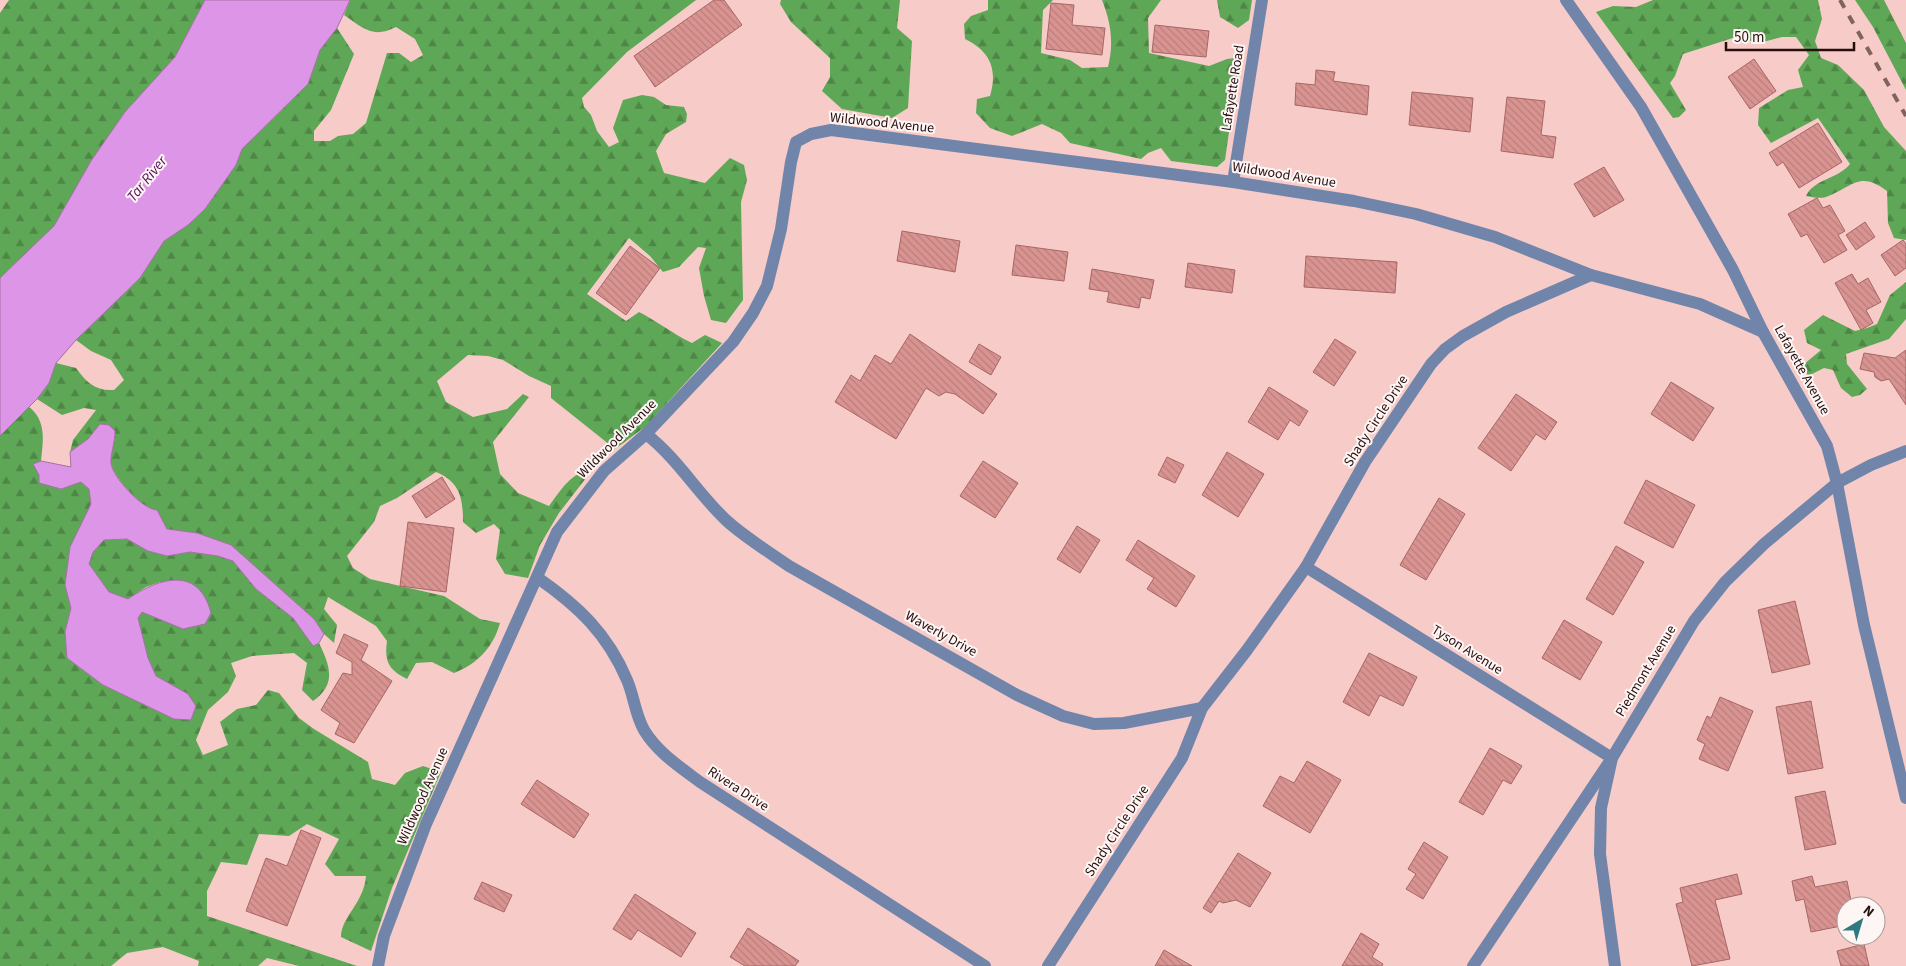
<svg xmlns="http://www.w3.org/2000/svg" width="1906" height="966" font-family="'Source Sans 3',sans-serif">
<defs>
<pattern id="forest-firs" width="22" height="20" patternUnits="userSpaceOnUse" patternTransform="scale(1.25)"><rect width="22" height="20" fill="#5ea757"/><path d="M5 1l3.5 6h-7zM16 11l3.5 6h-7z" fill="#4e8646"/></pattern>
<pattern id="building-back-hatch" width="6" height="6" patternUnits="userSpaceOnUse" patternTransform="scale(1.25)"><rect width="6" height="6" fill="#d99491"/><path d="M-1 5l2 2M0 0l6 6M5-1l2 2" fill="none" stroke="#ba7e7c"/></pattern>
</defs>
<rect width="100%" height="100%" fill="#f7cbc8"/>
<g fill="url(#forest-firs)">
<path d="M9,0H205L175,57L125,112L91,161L54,226L0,278V13Z"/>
<path d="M350,0H696L627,52L582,98L584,107L591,115L597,131L609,147L619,142L613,128L623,100L642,95L654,97L666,105L684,107L687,114L686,122L666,134L656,151L664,173L705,183L730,158L744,165L747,180L741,202L743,300L726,323L711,320L704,296L699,268L706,248L698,247L679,267L663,272L650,256L629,238L587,294L626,321L639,312C657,321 673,334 692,343L705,335L722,343L645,427L615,449L551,398V386L529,376L503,360L488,356L468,355L437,381L446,402L473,417L507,409L523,394L529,397L493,442L500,474L518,493L549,506C560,491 572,471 593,469L559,513L540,545L528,578L505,574L496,559L500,530L494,524L476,533L463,522C463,498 460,482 436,472L397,498L380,506L374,522L347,556L353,568L370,579L444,596L480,619L500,623C493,648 477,664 454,673L432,662L416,663L407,679C389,670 384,662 387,641L376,626L328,597L324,609L337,625L334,643L324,634L314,619L231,545L197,533L167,529L157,510C143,510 113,477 111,463C110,457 115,442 115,431L109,425L100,424L88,439L70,452L73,440L96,410L84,408L62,415L37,399L49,383L56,363L76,368C87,383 95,391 114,390L124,380L111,360L91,351L76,340L140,278L164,241L188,225L205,209L236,165L242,149L308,84L320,50L337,28L354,54L331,110L314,131V141H330L338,136L353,134L366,123L387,53H399L411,62L423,55L415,39L396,27C373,39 363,28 344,15Z"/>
<path d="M781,0H900L897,28L912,41L908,108L892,118L842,109L822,91L830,77V58L791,22L780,4Z"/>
<path d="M988,0H1053L1043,10L1041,53L1070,60L1082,68L1108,67C1114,43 1111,23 1102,0H1161L1148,18L1149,53L1209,66L1227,59L1235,58L1238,69L1225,160L1217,167L1171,161L1161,148L1148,153L1141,159L1070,143L1061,133L1042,124L1012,136L990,128L976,113L977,99L990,96C998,69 990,51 965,39L964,24L971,16L988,10Z"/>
<path d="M1217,0H1252L1249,20L1238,28L1220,17Z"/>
<path d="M1653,0H1818L1822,19L1815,41L1821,58L1838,65L1864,90L1884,127L1906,151V240L1894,238L1888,223L1887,191C1859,170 1853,187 1826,197C1820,199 1812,197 1806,196C1814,179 1838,179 1850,164L1818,118L1771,143L1758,125L1759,108L1788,90L1803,87L1798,70L1809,55L1796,37H1782L1759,43L1736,37L1683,54L1675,76L1670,83L1686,110L1679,117L1673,118L1596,12L1613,6L1636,7Z"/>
<path d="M1855,0H1884L1906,43V90L1873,27Z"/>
<path d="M1906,282V319L1889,339L1846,354L1847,364L1867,389L1860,395L1852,397L1841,388L1833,370L1824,368L1808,376L1803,365L1821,350L1807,343L1804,330L1823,315L1855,331L1867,328L1877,324L1890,295Z"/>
<path d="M29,407C47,421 43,441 41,461L33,464L61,489L81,482L89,489L91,504L70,547L65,585L71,608L65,632L67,658L103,685L174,719L188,694L156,676L148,658L137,618L142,612L161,620L160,582L146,587L128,599L109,592L89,564L93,552L104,540L127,539L148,551L167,556L190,552L218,556L233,561L256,589L293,618L313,645L319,643C330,666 337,684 313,701L302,690L307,663L294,653L252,656L231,663L236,676L228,692L208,710L196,740L203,755L228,745L220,722L237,709L256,705L268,690L279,693L299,718L314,729L368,762L372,779L395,785L405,773L423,766L441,772L392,888L371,951L341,937C341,917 364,903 366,876H335L325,864L339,839L307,824L289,836L259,834L247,865L221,862L207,891V916L357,966H299L267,958L258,966H198L199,961L163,947L127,953L111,966H0V436Z"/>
</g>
<g fill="#dd96e7" stroke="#a66ea6">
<path d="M205,0H350L337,28L320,50L308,84L242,149L236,165L205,209L188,225L164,241L140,278L76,340L56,363L49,383L37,399L0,436V278L54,226L91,161L125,112L175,57Z"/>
<path d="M100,424L109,425L115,431C115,442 110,457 111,463C112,477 143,510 157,510L167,529L197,533L231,545L314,619L324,634L319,643L313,646L293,618L256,589L233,561L218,556L190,552L167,556L148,551L127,539L104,540L93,552L89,564L109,592L128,599C160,577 199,566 211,613L205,624L183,629L142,612L138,618L148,658L156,676L188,694L196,706L191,720L174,719L103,685L67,658L65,632L71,608L65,585L70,547L91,504L89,489L81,482L61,489L39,483V475L33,464L41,461L71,467L70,452L88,439Z"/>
</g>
<g fill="url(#building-back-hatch)" stroke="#a66664">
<path d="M714,0H724L742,25L655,87L634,56Z"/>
<path d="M1051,3L1074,5L1072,25L1105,28L1102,55L1046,49Z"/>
<path d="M1155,25L1209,31L1206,57L1152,52Z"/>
<path d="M1754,59L1776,91L1750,109L1728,77Z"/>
<path d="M1316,70L1335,72L1333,81L1369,86L1367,115L1295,105L1296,83L1315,85Z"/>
<path d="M1412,92L1473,98L1470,132L1409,125Z"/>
<path d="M1507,97L1545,101L1541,135L1556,137L1553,158L1501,151Z"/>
<path d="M1818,123L1842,162L1799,188L1783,162L1777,166L1769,153Z"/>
<path d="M1604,167L1624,200L1594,217L1574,184Z"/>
<path d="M1817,198L1823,208L1830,205L1845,231L1838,235L1847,250L1824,263L1807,234L1801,237L1788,214Z"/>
<path d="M1865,222L1875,237L1856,250L1846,235Z"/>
<path d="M902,231L960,241L955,272L897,261Z"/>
<path d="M1903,240L1906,244V268L1895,276L1881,255Z"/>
<path d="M1016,245L1068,252L1064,281L1012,275Z"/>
<path d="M630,246L660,268L626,315L596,293Z"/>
<path d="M1306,256L1397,262L1395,293L1304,287Z"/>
<path d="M1188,263L1235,270L1232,293L1185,287Z"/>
<path d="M1092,269L1154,280L1150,299L1141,297L1139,308L1107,302L1109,292L1089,289Z"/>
<path d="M1852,274L1858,284L1868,278L1881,302L1866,310L1873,323L1861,330L1835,283Z"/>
<path d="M910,334L997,394L983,414L955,394L946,392L939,396L926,388L896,439L835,402L851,375L860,381L875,355L891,364Z"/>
<path d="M1335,339L1356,352L1334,386L1313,372Z"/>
<path d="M979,344L1001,357L991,375L969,362Z"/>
<path d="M1906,350V405L1889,379L1881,381L1875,377L1874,372L1860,369L1864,353L1895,358Z"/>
<path d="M1671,382L1714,408L1693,441L1651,414Z"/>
<path d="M1269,387L1308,411L1299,426L1290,420L1278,440L1248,422Z"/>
<path d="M1516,394L1557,422L1545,440L1536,434L1511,471L1478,448Z"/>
<path d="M1227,452L1264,474L1238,517L1202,495Z"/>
<path d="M1167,457L1184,465L1175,483L1158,475Z"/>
<path d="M983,461L1018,483L995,518L960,496Z"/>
<path d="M442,477L455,499L426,518L412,496Z"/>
<path d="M1646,480L1695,505L1673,548L1624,523Z"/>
<path d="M1439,498L1465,514L1426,580L1400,565Z"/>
<path d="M408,522L454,528L446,592L400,586Z"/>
<path d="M1077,526L1100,540L1080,573L1057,559Z"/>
<path d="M1138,540L1195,576L1176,607L1147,589L1154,578L1126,560Z"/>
<path d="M1616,546L1644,562L1613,615L1586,599Z"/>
<path d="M1795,601L1810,664L1772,673L1758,610Z"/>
<path d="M1564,620L1602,642L1580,680L1542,658Z"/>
<path d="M344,634L368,645L361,660L392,681L354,743L335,734L340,723L321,710L343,673L352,675V662L336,653Z"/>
<path d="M1369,653L1417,677L1403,706L1380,695L1369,716L1343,702Z"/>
<path d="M1720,697L1753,711L1728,771L1699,759L1705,744L1697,740L1707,716L1711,718Z"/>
<path d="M1811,701L1823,768L1788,774L1776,707Z"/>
<path d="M1490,748L1522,766L1511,784L1503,780L1483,815L1459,802Z"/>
<path d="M1307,761L1341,780L1310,833L1263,806L1280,776L1294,783Z"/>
<path d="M537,780L589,814L574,838L521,804Z"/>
<path d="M1825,791L1836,844L1805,850L1795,797Z"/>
<path d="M301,830L321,838L287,926L246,911L266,858L287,866Z"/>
<path d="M1424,842L1448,857L1423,899L1406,889L1416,874L1408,869Z"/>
<path d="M1238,853L1271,873L1250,907L1236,900L1223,903L1219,901L1211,913L1203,908Z"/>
<path d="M1737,874L1742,894L1715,900L1730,959L1692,966L1676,904L1683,902L1680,888Z"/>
<path d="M1812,876L1815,887L1847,881L1852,906H1846V925L1811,932L1804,899L1796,901L1792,881Z"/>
<path d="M482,882L512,895L504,912L474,899Z"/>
<path d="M635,894L696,933L681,957L638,930L631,940L613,929Z"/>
<path d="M748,928L799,961L795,966H745L730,957Z"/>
<path d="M1361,933L1379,944L1372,957L1383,964L1382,966H1342Z"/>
<path d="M1864,944L1869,966H1841L1837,951Z"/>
<path d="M1164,950L1192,966H1155Z"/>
</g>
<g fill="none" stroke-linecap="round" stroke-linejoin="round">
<g stroke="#7185aa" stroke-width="12">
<path d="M1566,0L1641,107L1733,270L1763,332L1827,446L1837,483L1864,625L1906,798"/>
<path d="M1233,182L1262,0"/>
<path d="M646,434C678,459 698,494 727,521C746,538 769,552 789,566L1017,695L1063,716L1094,724L1124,723L1202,708"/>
<path d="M1306,567L1612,758L1473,966"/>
<path d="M538,578C578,606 607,633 627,680C634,696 635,714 644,730C657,752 680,767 700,782L985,966"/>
<path d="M378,966L384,936L426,824L557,532L604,471L646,434L733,342L753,313L767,286L781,229L791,162L796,142L811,134L831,130L1233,182L1354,201L1416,214L1495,237L1591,275L1700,304L1763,332"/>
<path d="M1048,966L1182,758L1202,708L1247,650L1306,567L1365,462L1431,364L1445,349L1463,336L1506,312L1591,275"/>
</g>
<path stroke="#7185aa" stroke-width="12" d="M1615,966L1600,854L1601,808L1612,758L1694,621L1725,582L1764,544L1837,483L1871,465L1906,451"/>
<path stroke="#826260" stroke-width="4" stroke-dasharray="9 9" stroke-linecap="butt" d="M1840,0L1906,116"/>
</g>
<g text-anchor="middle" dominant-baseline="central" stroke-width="4" stroke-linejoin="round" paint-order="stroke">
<g font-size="14" fill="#270f0e" stroke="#fef6f5">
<text transform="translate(1233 88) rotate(-81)">Lafayette Road</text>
<text transform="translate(882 123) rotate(6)">Wildwood Avenue</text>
<text transform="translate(1284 175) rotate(9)">Wildwood Avenue</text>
<text transform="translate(1802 370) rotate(61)">Lafayette Avenue</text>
<text transform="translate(1376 421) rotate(-57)">Shady Circle Drive</text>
<text transform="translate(617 439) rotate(-45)">Wildwood Avenue</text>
<text transform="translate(941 634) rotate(29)">Waverly Drive</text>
<text transform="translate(1467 650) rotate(32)">Tyson Avenue</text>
<text transform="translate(1646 671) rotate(-59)">Piedmont Avenue</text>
<text transform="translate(738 789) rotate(33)">Rivera Drive</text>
<text transform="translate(423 796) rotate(-66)">Wildwood Avenue</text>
<text transform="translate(1117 831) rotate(-57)">Shady Circle Drive</text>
</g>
<g font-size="15" font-style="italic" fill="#4f0e58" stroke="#fef6f5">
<text transform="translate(147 179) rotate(-51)">Tar River</text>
</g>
</g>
<g transform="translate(1861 921) rotate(38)"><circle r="24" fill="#fef6f5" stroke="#a89a99"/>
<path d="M0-4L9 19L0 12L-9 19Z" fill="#30797f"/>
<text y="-8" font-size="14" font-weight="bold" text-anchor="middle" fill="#270f0e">N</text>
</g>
<path d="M1726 42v8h128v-8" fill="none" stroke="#270f0e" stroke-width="2.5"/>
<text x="1734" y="42" font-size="15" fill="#270f0e" stroke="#fef6f5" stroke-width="4" paint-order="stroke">50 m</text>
</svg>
